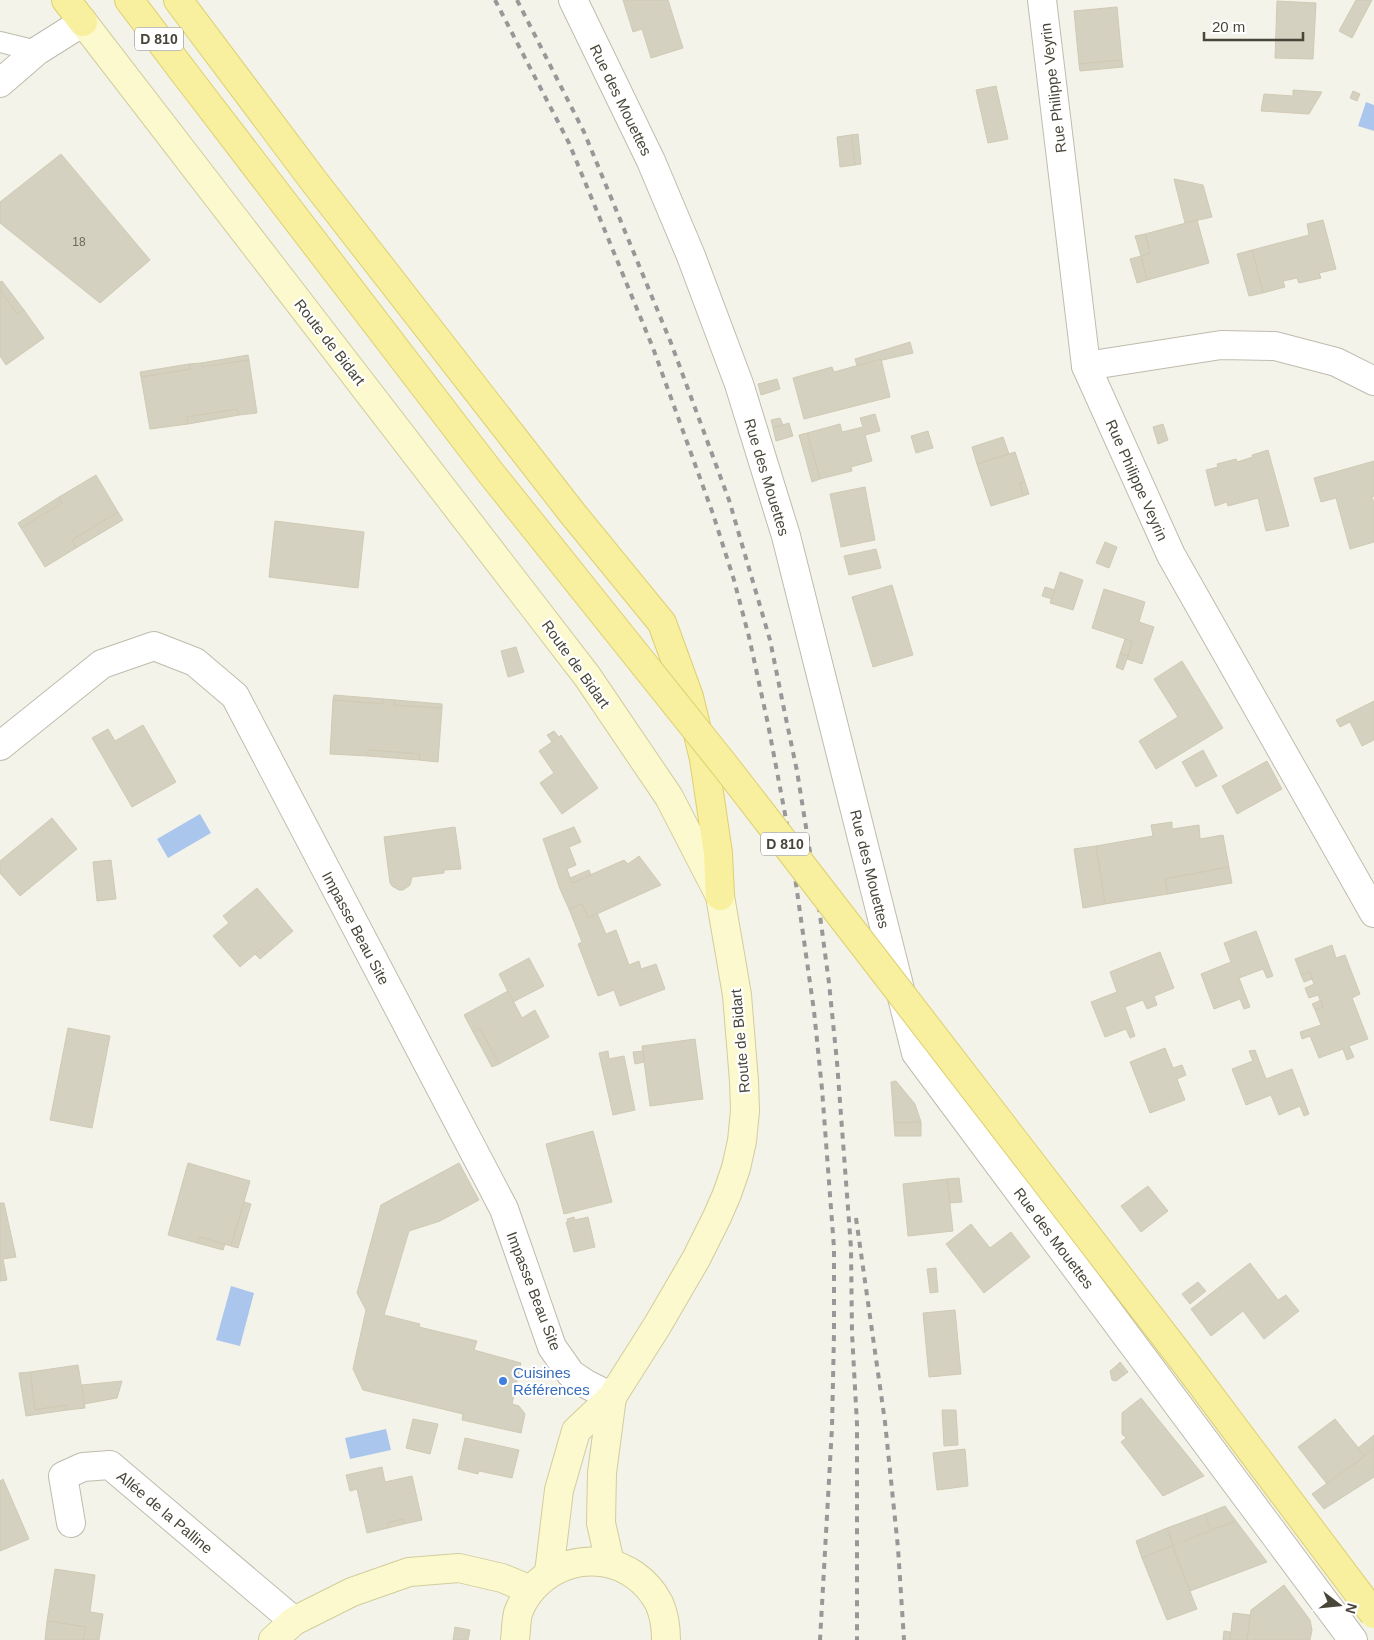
<svg xmlns="http://www.w3.org/2000/svg" width="1374" height="1640" font-family="Arial,sans-serif">
<rect width="100%" height="100%" fill="#f4f3ea"/>
<g fill="#abc6ed">
<path d="M1366,102L1374,105V131L1358,126Z"/>
<path d="M200,814L211,833L168,858L157,839Z"/>
<path d="M231,1286L254,1293L240,1346L216,1340Z"/>
<path d="M386,1429L391,1450L350,1459L345,1438Z"/>
</g>
<g fill="#d5d1c0" stroke="#d0cab4">
<path d="M623,0H668L683,48L651,58L642,29L633,32Z"/>
<path d="M1356,0H1372L1352,38L1339,31Z"/>
<path d="M1277,1L1316,3L1313,59L1275,58Z"/>
<path d="M1117,7L1122,60L1079,64L1074,11Z"/>
<path d="M1122,60L1123,67L1080,71L1079,64Z"/>
<path d="M996,86L1008,139L988,143L976,90Z"/>
<path d="M1293,90L1322,92L1309,114L1261,111L1264,94L1293,96Z"/>
<path d="M1353,91L1360,94L1357,101L1350,98Z"/>
<path d="M858,134L861,164L855,165L851,135Z"/>
<path d="M851,135L855,165L840,167L837,137Z"/>
<path d="M61,154L150,260L100,303L0,223V202Z"/>
<path d="M1174,179L1203,185L1212,217L1185,223Z"/>
<path d="M1197,220L1209,263L1147,280L1141,256L1150,253L1145,234Z"/>
<path d="M1323,220L1336,269L1319,273L1321,278L1299,283L1297,278L1283,281L1285,287L1263,293L1252,250L1309,235L1307,224Z"/>
<path d="M1145,234L1150,253L1141,256L1135,236Z"/>
<path d="M1252,250L1263,293L1249,296L1237,254Z"/>
<path d="M1141,256L1147,280L1137,283L1130,259Z"/>
<path d="M2,281L24,310L17,314L0,290V282Z"/>
<path d="M0,290L17,314L24,310L44,338L6,365L0,356Z"/>
<path d="M910,342L913,353L857,366L855,359Z"/>
<path d="M248,355L249,360L202,367L201,363Z"/>
<path d="M881,359L890,397L804,419L793,378L832,367L834,372Z"/>
<path d="M249,360L257,413L239,415L237,409L187,417L188,424L150,429L141,377L190,369L189,364L201,363L202,367Z"/>
<path d="M189,364L190,369L141,377L140,372Z"/>
<path d="M777,379L780,389L761,395L758,384Z"/>
<path d="M237,409L239,415L188,424L187,417Z"/>
<path d="M875,414L880,431L865,435L872,461L851,467L852,471L820,479L807,433L840,424L842,432L863,427L860,418Z"/>
<path d="M780,418L783,425L773,428L771,420Z"/>
<path d="M789,423L793,436L776,441L773,428Z"/>
<path d="M1163,424L1168,440L1158,444L1153,427Z"/>
<path d="M928,431L933,448L916,453L911,436Z"/>
<path d="M807,433L820,479L812,482L799,435Z"/>
<path d="M1003,437L1009,454L977,464L972,447Z"/>
<path d="M1268,450L1289,526L1266,531L1258,498L1228,506L1227,502L1215,506L1206,470L1218,467L1217,464L1236,459L1237,462L1253,457L1252,455Z"/>
<path d="M1015,452L1025,482L1020,483L1023,496L991,506L977,464Z"/>
<path d="M1374,461V496L1372,497L1374,503V542L1350,549L1336,498L1321,502L1314,478Z"/>
<path d="M96,475L118,512L72,540L76,548L45,567L21,528L62,503L59,497Z"/>
<path d="M1025,482L1029,494L1023,496L1020,483Z"/>
<path d="M865,487L875,540L841,547L830,494Z"/>
<path d="M59,497L62,503L21,528L18,523Z"/>
<path d="M118,512L123,520L76,548L72,540Z"/>
<path d="M275,521L364,532L358,588L269,577Z"/>
<path d="M1105,542L1117,547L1109,568L1096,563Z"/>
<path d="M876,549L881,568L849,575L844,556Z"/>
<path d="M1060,572L1083,580L1073,610L1050,603Z"/>
<path d="M892,585L913,655L873,667L852,597Z"/>
<path d="M1045,587L1055,590L1052,599L1042,596Z"/>
<path d="M1104,589L1145,602L1139,622L1154,627L1142,664L1127,659L1132,641L1092,628Z"/>
<path d="M1125,639L1132,641L1128,656L1120,654Z"/>
<path d="M516,647L524,672L508,677L501,651Z"/>
<path d="M1120,654L1128,656L1123,670L1116,667Z"/>
<path d="M1182,661L1223,728L1156,769L1139,741L1178,717L1154,679Z"/>
<path d="M334,695L383,699V704L333,700Z"/>
<path d="M383,699L395,700L394,705L442,708L438,762L419,760L420,754L368,750V756L330,754L333,700L383,704Z"/>
<path d="M395,700L442,704V708L394,705Z"/>
<path d="M1374,701V740L1362,746L1350,722L1340,727L1336,720Z"/>
<path d="M143,725L176,782L132,807L92,738L108,729L115,741Z"/>
<path d="M554,731L559,737L561,735L598,788L562,814L540,783L554,773L539,751L552,742L547,735Z"/>
<path d="M368,750L420,754L419,760L368,756Z"/>
<path d="M1203,750L1217,776L1196,787L1182,762Z"/>
<path d="M1267,761L1282,789L1237,814L1222,786Z"/>
<path d="M52,818L77,849L20,896L0,873V861Z"/>
<path d="M1172,822V829L1199,825L1200,839L1223,835L1229,867L1165,879L1168,894L1105,904L1096,846L1153,836L1151,825Z"/>
<path d="M455,827L461,869L444,870V873L412,877L410,885L403,890H399L392,886L390,883L384,837Z"/>
<path d="M574,827L581,842L569,847L576,865L567,869L572,883L624,860L628,864L639,856L661,885L588,918L582,904L569,909L560,889L543,839Z"/>
<path d="M1096,846L1105,904L1083,908L1074,849Z"/>
<path d="M111,860L116,899L97,901L93,862Z"/>
<path d="M1229,867L1232,883L1168,894L1165,879Z"/>
<path d="M589,870L591,875L572,883L570,878Z"/>
<path d="M257,888L293,931L266,954L261,949L240,967L213,936L229,923L223,916Z"/>
<path d="M582,904L588,918L597,913L606,934L616,930L629,965L639,961L641,969L656,964L665,989L620,1006L614,990L598,996L578,944L582,942L569,909Z"/>
<path d="M1256,931L1273,976L1267,978L1263,969L1239,978L1250,1007L1244,1009L1240,999L1214,1009L1201,974L1231,962L1224,943Z"/>
<path d="M1332,945L1336,958L1345,955L1360,994L1352,998L1368,1039L1349,1046L1354,1057L1347,1060L1343,1049L1319,1058L1310,1036L1302,1039L1300,1032L1321,1025L1315,1010L1323,1007L1318,995L1309,998L1305,988L1314,984L1312,979L1310,972L1301,975L1295,959Z"/>
<path d="M261,949L266,954L260,959L255,954Z"/>
<path d="M1160,952L1174,988L1154,996L1157,1005L1147,1009L1143,1000L1125,1007L1135,1036L1130,1038L1126,1029L1105,1037L1091,1002L1117,992L1110,972Z"/>
<path d="M529,958L544,986L513,1002L499,974Z"/>
<path d="M1310,972L1312,979L1304,982L1301,975Z"/>
<path d="M508,991L522,1018L535,1010L549,1037L499,1064L480,1028L473,1032L464,1015Z"/>
<path d="M1321,1000L1323,1007L1315,1010L1312,1004Z"/>
<path d="M68,1028L110,1036L92,1128L50,1120Z"/>
<path d="M480,1028L499,1064L492,1067L473,1032Z"/>
<path d="M695,1039L703,1099L650,1106L642,1046Z"/>
<path d="M1165,1048L1173,1068L1182,1065L1186,1075L1177,1079L1185,1100L1150,1113L1130,1062Z"/>
<path d="M1255,1050L1266,1079L1292,1069L1309,1114L1304,1116L1300,1106L1279,1115L1271,1095L1246,1105L1232,1069L1253,1061L1249,1051Z"/>
<path d="M608,1051L609,1059L624,1056L635,1110L613,1115L599,1053Z"/>
<path d="M643,1051L644,1062L635,1064L633,1052Z"/>
<path d="M896,1081L915,1104L921,1122L894,1123L891,1082Z"/>
<path d="M921,1122V1136H895L894,1123Z"/>
<path d="M593,1131L612,1202L564,1214L546,1144Z"/>
<path d="M188,1163L250,1181L231,1246L199,1237L197,1243L168,1235Z"/>
<path d="M459,1163L479,1200L440,1221L409,1231L384,1315L420,1324L419,1327L477,1341L474,1350L521,1363L512,1404L519,1406L525,1414L521,1433L462,1420L463,1414L363,1390L353,1369L366,1310L357,1293L381,1205Z"/>
<path d="M959,1178L962,1202L950,1203L947,1179Z"/>
<path d="M947,1179L953,1231L908,1236L903,1184Z"/>
<path d="M1148,1186L1168,1211L1141,1232L1121,1206Z"/>
<path d="M244,1202L251,1204L238,1248L231,1246Z"/>
<path d="M0,1203H4L16,1257L3,1259L7,1280L0,1281Z"/>
<path d="M574,1217L575,1220L588,1217L595,1247L574,1252L566,1222H568L567,1219Z"/>
<path d="M971,1224L990,1248L1011,1232L1030,1257L984,1293L946,1244Z"/>
<path d="M199,1237L225,1244L223,1250L197,1243Z"/>
<path d="M1250,1263L1278,1300L1286,1295L1299,1311L1264,1339L1243,1311L1211,1336L1191,1309Z"/>
<path d="M936,1268L938,1292L930,1293L927,1269Z"/>
<path d="M1198,1282L1206,1291L1190,1304L1182,1294Z"/>
<path d="M955,1310L961,1374L929,1377L923,1313Z"/>
<path d="M1120,1362L1128,1372L1124,1375L1116,1366Z"/>
<path d="M78,1365L85,1408L67,1410L66,1405L35,1410L30,1372Z"/>
<path d="M1116,1366L1124,1375L1116,1381L1112,1380L1110,1371Z"/>
<path d="M30,1372L35,1410L66,1405L67,1410L26,1416L19,1373Z"/>
<path d="M122,1381L117,1398L84,1404L82,1385Z"/>
<path d="M1141,1398L1204,1476L1163,1496L1121,1442L1126,1438L1122,1434V1413Z"/>
<path d="M942,1410H956L958,1445L944,1446Z"/>
<path d="M413,1419L438,1424L430,1454L406,1448Z"/>
<path d="M1335,1419L1365,1456L1327,1484L1298,1447Z"/>
<path d="M1374,1435V1448L1364,1456L1358,1448Z"/>
<path d="M465,1438L519,1450L512,1478L479,1471L478,1474L458,1469Z"/>
<path d="M1374,1448V1477L1324,1509L1312,1494L1365,1456H1364Z"/>
<path d="M965,1449L968,1486L937,1490L933,1453Z"/>
<path d="M382,1467L385,1482L412,1476L422,1520L404,1524L403,1519L387,1523L388,1528L367,1533L357,1489L350,1491L346,1475Z"/>
<path d="M3,1479L29,1539L0,1551V1481Z"/>
<path d="M1225,1506L1236,1521L1211,1530L1205,1514Z"/>
<path d="M1205,1514L1211,1530L1173,1545L1167,1528Z"/>
<path d="M403,1519L404,1524L388,1528L387,1523Z"/>
<path d="M1236,1521L1267,1562L1190,1591L1173,1546Z"/>
<path d="M1167,1528L1173,1545L1142,1558L1136,1541Z"/>
<path d="M1172,1546L1197,1609L1167,1620L1142,1558Z"/>
<path d="M55,1569L95,1575L90,1612L103,1614L99,1640H83L86,1627L47,1621Z"/>
<path d="M1284,1585L1310,1620L1312,1630L1310,1640H1247L1251,1610Z"/>
<path d="M1233,1613L1250,1615L1247,1640H1230Z"/>
<path d="M47,1621L86,1627L83,1640H45Z"/>
<path d="M455,1627L470,1630L468,1640H453Z"/>
<path d="M1224,1631L1230,1632V1640H1223Z"/>
</g>
<g fill="none" stroke-linecap="round" stroke-linejoin="round">
<g stroke="#bfbcad" stroke-width="22">
<path id="service" d="M0,42L37,51"/>
</g>
<g stroke="#bfbcad" stroke-width="30">
<g id="minor">
<path d="M573,0L651,161L691,256L739,384L786,536L916,1053L1353,1640"/>
<path d="M1042,0L1086,366L1171,555L1374,913"/>
<path d="M0,83L37,51L83,22"/>
<path d="M1086,366L1221,345L1275,346L1336,362L1374,381"/>
<path d="M0,746L102,664L154,646L195,662L235,696L504,1209L552,1347L571,1374L586,1384L612,1397"/>
<path d="M71,1523L63,1476L83,1467L110,1465L294,1621"/>
</g>
</g>
<g stroke="#d1cd9d" stroke-width="30">
<g id="secondary">
<path d="M83,22L587,676L669,797L720,896L737,995L744,1081L745,1111L742,1141L736,1168L727,1194L717,1217L696,1259L657,1326L612,1397L576,1431L559,1490L549,1573"/>
<path d="M610,1563L601,1523L602,1473L612,1397"/>
<path d="M273,1640L294,1621L352,1592L409,1572L459,1568L502,1578L531,1590"/>
<path d="M515,1640C516,1632 516,1622 518,1613C522,1602 530,1590 539,1582C576,1548 635,1557 659,1603C664,1614 666,1627 666,1640"/>
</g>
</g>
<g stroke="#ddd06f" stroke-width="30">
<g id="primary">
<path d="M66,0L83,22"/>
<path d="M129,0L189,79"/>
<path d="M178,0L313,180L573,514L662,623L689,697L704,759L718,853L720,896"/>
</g>
</g>
<use href="#service" stroke="#fff" stroke-width="20"/>
<use href="#minor" stroke="#fff" stroke-width="28"/>
<use href="#secondary" stroke="#fbf9cd" stroke-width="28"/>
<use href="#primary" stroke="#f8ef9f" stroke-width="28"/>
<g stroke="#989898" stroke-width="4" stroke-dasharray="6 6" stroke-linecap="butt">
<path d="M495,0L569,143L653,348L713,514L734,580L749,637L768,724L789,835L814,1011L822,1089L834,1248V1334L832,1427L820,1640"/>
<path d="M517,0L584,132L671,343L729,500L770,640L785,714L797,771L819,908L829,983L837,1062L851,1248L852,1333L857,1424V1640"/>
<path d="M856,1218L885,1422L898,1548L904,1640"/>
</g>
<g stroke="#ddd06f" stroke-width="30" stroke-linecap="butt">
<path id="primary-bridge" d="M189,79L490,472L726,767L872,956L1187,1365L1374,1614"/>
</g>
<use href="#primary-bridge" stroke="#f8ef9f" stroke-width="28"/>
</g>
<circle fill="#3f7fe0" stroke="#fff" stroke-width="2" cx="503" cy="1381" r="5"/>
<g text-anchor="middle" dominant-baseline="central" stroke-width="4.5" stroke-linejoin="round" paint-order="stroke">
<g font-size="12" fill="#6b685b">
<text x="79" y="242">18</text>
</g>
<g fill="#fff" stroke="#7f7d74" stroke-width="1">
<rect x="135" y="27.5" width="48" height="23" rx="4"/>
<rect x="761" y="832.5" width="48" height="23" rx="4"/>
</g>
<g font-size="14" font-weight="bold" fill="#484539">
<text x="159" y="39">D 810</text>
<text x="785" y="844">D 810</text>
</g>
<g font-size="15" fill="#484539" stroke="#fff">
<text transform="translate(1053 88) rotate(-97)">Rue Philippe Veyrin</text>
<text transform="translate(621 100) rotate(64)">Rue des Mouettes</text>
<text transform="translate(330 342) rotate(52)">Route de Bidart</text>
<text transform="translate(767 477) rotate(73)">Rue des Mouettes</text>
<text transform="translate(1137 480) rotate(66)">Rue Philippe Veyrin</text>
<text transform="translate(576 664) rotate(54)">Route de Bidart</text>
<text transform="translate(870 869) rotate(76)">Rue des Mouettes</text>
<text transform="translate(356 928) rotate(62)">Impasse Beau Site</text>
<text transform="translate(740 1041) rotate(-95)">Route de Bidart</text>
<text transform="translate(1054 1238) rotate(53)">Rue des Mouettes</text>
<text transform="translate(534 1291) rotate(69)">Impasse Beau Site</text>
<text transform="translate(165 1512) rotate(40)">Allée de la Palline</text>
</g>
<g font-size="15" fill="#366cbe" stroke="#fff" text-anchor="start">
<text x="513" y="1372">Cuisines<tspan x="513" dy="17">Références</tspan></text>
</g>
</g>
<g transform="translate(1339 1605) rotate(106)" stroke="#ffffff" stroke-width="4" paint-order="stroke">
<path d="M0-4L9 19L0 12L-9 19Z" fill="#484539"/>
<text y="-8" font-size="14" font-weight="bold" text-anchor="middle" fill="#484539">N</text>
</g>
<path d="M1204 32v8h99v-8" fill="none" stroke="#484539" stroke-width="2.5"/>
<text x="1212" y="32" font-size="15" fill="#484539" stroke="#ffffff" stroke-width="4" paint-order="stroke">20 m</text>
</svg>
